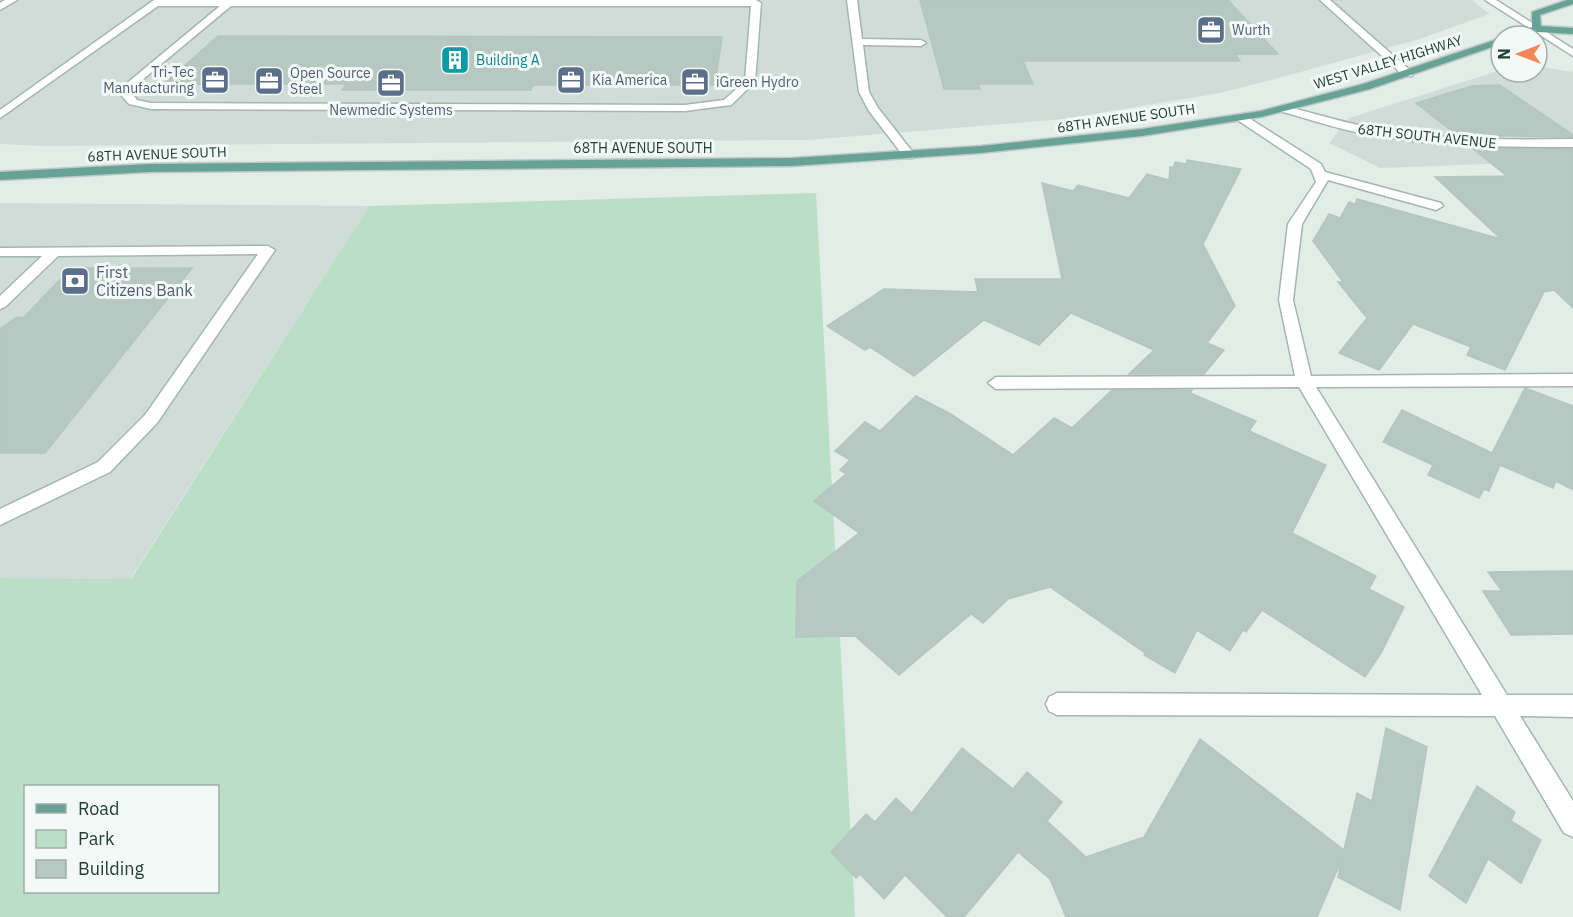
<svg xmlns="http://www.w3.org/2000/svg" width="1573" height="917" font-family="'IBM Plex Sans',sans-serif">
<rect width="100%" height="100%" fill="#e2ede8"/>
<g fill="#d0dcd7">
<path d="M0,0H1472L1489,14L1420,39L1275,79L1220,93L1064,119L807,140L45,146L0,144Z"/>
<path d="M1537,66L1573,72V215L1514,163L1380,168L1329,143L1349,118L1501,70V72H1537Z"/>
<path d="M0,203L369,206L130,579L0,578Z"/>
</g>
<path fill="#badec6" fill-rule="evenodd" d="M816,193L855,917H0V578L131,579L369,206ZM26,786H218V892H26Z"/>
<g fill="#b7c7c1" stroke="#b4c6c0" stroke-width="1.5">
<path d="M920,0H1228L1278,54H1235L1240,61H1023L1033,84H978L980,89H944Z"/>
<path d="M218,36L722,37L715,85H533L531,90H342L346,84H164Z"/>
<path d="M1500,85L1573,135V137L1457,135L1416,103L1472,86Z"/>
<path d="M1472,148L1573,149V308L1554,290L1544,292L1505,370L1467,355L1471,347L1413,324L1379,370L1339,353L1367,318L1338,282H1343L1313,241L1329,214L1340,218L1349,202L1355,204L1357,199L1501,239L1435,177L1507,176Z"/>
<path d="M1187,160L1241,169L1203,244L1235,306L1207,343L1224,350L1204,374H1129L1154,350L1071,313L1039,345L984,320L914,376L870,347L865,350L827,326L884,289L978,292L975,279H1062L1042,183L1073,191L1078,185L1129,198L1147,174L1169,180L1170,167H1174L1175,162L1187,164Z"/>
<path d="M71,268H192L45,453H0V329L17,317L23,318Z"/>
<path d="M1525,388L1573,406V490L1556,481L1553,488L1500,465L1489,491L1484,489L1479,498L1428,475L1433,465L1383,442L1402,410L1492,453Z"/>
<path d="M1112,390H1192L1190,393L1256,421L1249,431L1326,465L1292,533L1376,576L1369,589L1404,607L1381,653L1365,677L1262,610L1246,632L1243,630L1230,651L1197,630L1175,673L1144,655L1145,653L1050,587L1008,599L983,623L971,614L899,675L855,636L796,637L797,581L859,533L814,501L846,474L840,470L850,460L835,451L865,422L880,431L916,396L949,413L1013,455L1054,418L1072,428Z"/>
<path d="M1573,571V634L1511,635L1483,591H1502L1488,572Z"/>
<path d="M1386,728L1427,747L1400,910L1338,877L1342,859L1317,917H1066L1050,879L1018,852L964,917H947L905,875L884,899L860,874L856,878L831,852L866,814L875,822L896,798L912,813L962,748L1013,789L1027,772L1062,802L1047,821L1086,857L1144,837L1200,739L1344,850L1357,793L1372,801Z"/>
<path d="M1477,786L1515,812L1511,821L1541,840L1521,883L1488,859L1466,903L1429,876Z"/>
</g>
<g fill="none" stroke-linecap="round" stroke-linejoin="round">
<g stroke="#a5b5b0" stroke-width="3">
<g id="minor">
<path d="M5,0H17L0,10V3Z"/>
<path d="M154,0H756L761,3L755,82L731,105L685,111L151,109L129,104L122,96L126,84L220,6H158L0,118V110ZM231,6H751L745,81L724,100L685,105L151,103L137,100L134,96L136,85Z"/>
<path d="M847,0H857L862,39L921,40L926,43L921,46L863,45L869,92L878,108L915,155L913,158H905L869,111L859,92Z"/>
<path d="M1320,0H1330L1412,72V76H1404Z"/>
<path d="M1485,0H1496L1573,49V56Z"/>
<path d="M1284,106C1317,114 1348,124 1382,130C1445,140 1509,140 1573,139V147C1510,147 1446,147 1383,137C1348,132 1314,121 1280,111V107Z"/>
<path d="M1236,115H1244L1321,164L1325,172L1441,203L1443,206L1436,210L1328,180L1302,224L1293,300L1311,376L1573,374V386L1316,387L1507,695H1573V717L1520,716L1573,801V837L1564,833L1495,716L1057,715L1049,711L1046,704L1049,697L1057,693L1482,695L1299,387L996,389L988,383L996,377L1295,376L1279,300L1288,224L1316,182L1311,169L1236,119Z"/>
<path d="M268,246L275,250L157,423L110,472L0,525V509L98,462L145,415L258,254L58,256L5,307L0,309V296L42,256H0V248Z"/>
</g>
</g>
<g stroke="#c1c9c7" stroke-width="3">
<g id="major">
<path d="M1567,0H1573V4L1540,15L1541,26L1573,28V34L1538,32L1526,36H1512L1532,27V12Z"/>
<path d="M1501,38V44L1370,89L1261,117L1142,136L981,153L792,166L149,172L0,180V172L149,164L792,158L981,146L1142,129L1261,111L1363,84Z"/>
</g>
</g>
<use href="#minor" fill="#fff" fill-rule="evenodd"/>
<use href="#major" fill="#66a396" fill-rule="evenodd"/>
</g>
<defs>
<g id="office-square" transform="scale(1.5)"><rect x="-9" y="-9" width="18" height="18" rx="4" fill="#5c6f8a" stroke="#f3f9f6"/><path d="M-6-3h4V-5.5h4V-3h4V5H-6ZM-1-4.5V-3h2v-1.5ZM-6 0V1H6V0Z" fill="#fff"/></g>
<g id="building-square" transform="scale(1.5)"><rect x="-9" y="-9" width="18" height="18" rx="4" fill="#0f9aa8" stroke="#f3f9f6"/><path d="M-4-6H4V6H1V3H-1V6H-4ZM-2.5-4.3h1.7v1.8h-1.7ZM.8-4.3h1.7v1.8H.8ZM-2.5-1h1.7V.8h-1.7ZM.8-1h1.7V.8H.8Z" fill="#fff"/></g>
<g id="bank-square" transform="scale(1.5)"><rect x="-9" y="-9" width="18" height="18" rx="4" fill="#5c6f8a" stroke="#f3f9f6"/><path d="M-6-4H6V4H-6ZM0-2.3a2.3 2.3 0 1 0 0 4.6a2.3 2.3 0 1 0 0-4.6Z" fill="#fff"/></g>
</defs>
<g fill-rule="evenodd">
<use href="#office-square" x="1211" y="30"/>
<use href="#building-square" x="455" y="60"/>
<use href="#office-square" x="215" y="80"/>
<use href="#office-square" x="571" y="80"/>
<use href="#office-square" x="269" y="81"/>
<use href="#office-square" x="695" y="82"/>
<use href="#office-square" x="391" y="83"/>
<use href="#bank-square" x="75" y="281"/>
</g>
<g text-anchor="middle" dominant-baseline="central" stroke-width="6" stroke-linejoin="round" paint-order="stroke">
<g font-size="14" fill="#4e5e75" stroke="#f3f9f6" text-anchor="start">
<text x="1232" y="30">Wurth</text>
<text x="194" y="72" text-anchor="end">Tri-Tec<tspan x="194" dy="16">Manufacturing</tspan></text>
<text x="290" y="73">Open Source<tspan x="290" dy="16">Steel</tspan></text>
<text x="592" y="80">Kia America</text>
<text x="716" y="82">iGreen Hydro</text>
<text x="391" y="110" text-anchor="middle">Newmedic Systems</text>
</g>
<g font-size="14" fill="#0d838f" stroke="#f3f9f6" text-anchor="start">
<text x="476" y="60">Building A</text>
</g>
<g font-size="14" fill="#223e38" stroke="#f3f9f6">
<text transform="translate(1388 62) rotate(-17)">WEST VALLEY HIGHWAY</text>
<text transform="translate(1126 118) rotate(-8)">68TH AVENUE SOUTH</text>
<text transform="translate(1427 136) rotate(6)">68TH SOUTH AVENUE</text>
<text x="643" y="148">68TH AVENUE SOUTH</text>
<text transform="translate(157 154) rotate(-2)">68TH AVENUE SOUTH</text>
</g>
<g font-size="16" fill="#4e5e75" stroke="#f3f9f6" text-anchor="start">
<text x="96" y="272">First<tspan x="96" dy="18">Citizens Bank</tspan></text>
</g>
</g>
<rect x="24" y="785" width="195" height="108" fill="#f3f9f6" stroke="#9faeaa" stroke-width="1.5"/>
<rect x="36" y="804" width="30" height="9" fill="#66a396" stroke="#9faeaa" stroke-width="1.5"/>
<text x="78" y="815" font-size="18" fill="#223e38">Road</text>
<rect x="36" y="830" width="30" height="18" fill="#badec6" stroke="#9faeaa" stroke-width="1.5"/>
<text x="78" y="845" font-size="18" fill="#223e38">Park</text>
<rect x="36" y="860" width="30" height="18" fill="#b7c7c1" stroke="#9faeaa" stroke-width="1.5"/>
<text x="78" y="875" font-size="18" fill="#223e38">Building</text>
<g transform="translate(1519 54) rotate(270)"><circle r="28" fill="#f3f9f6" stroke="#9faeaa" stroke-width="1.5"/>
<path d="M0-4.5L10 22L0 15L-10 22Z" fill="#f48658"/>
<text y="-9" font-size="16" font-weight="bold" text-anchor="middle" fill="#223e38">N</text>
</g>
</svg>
